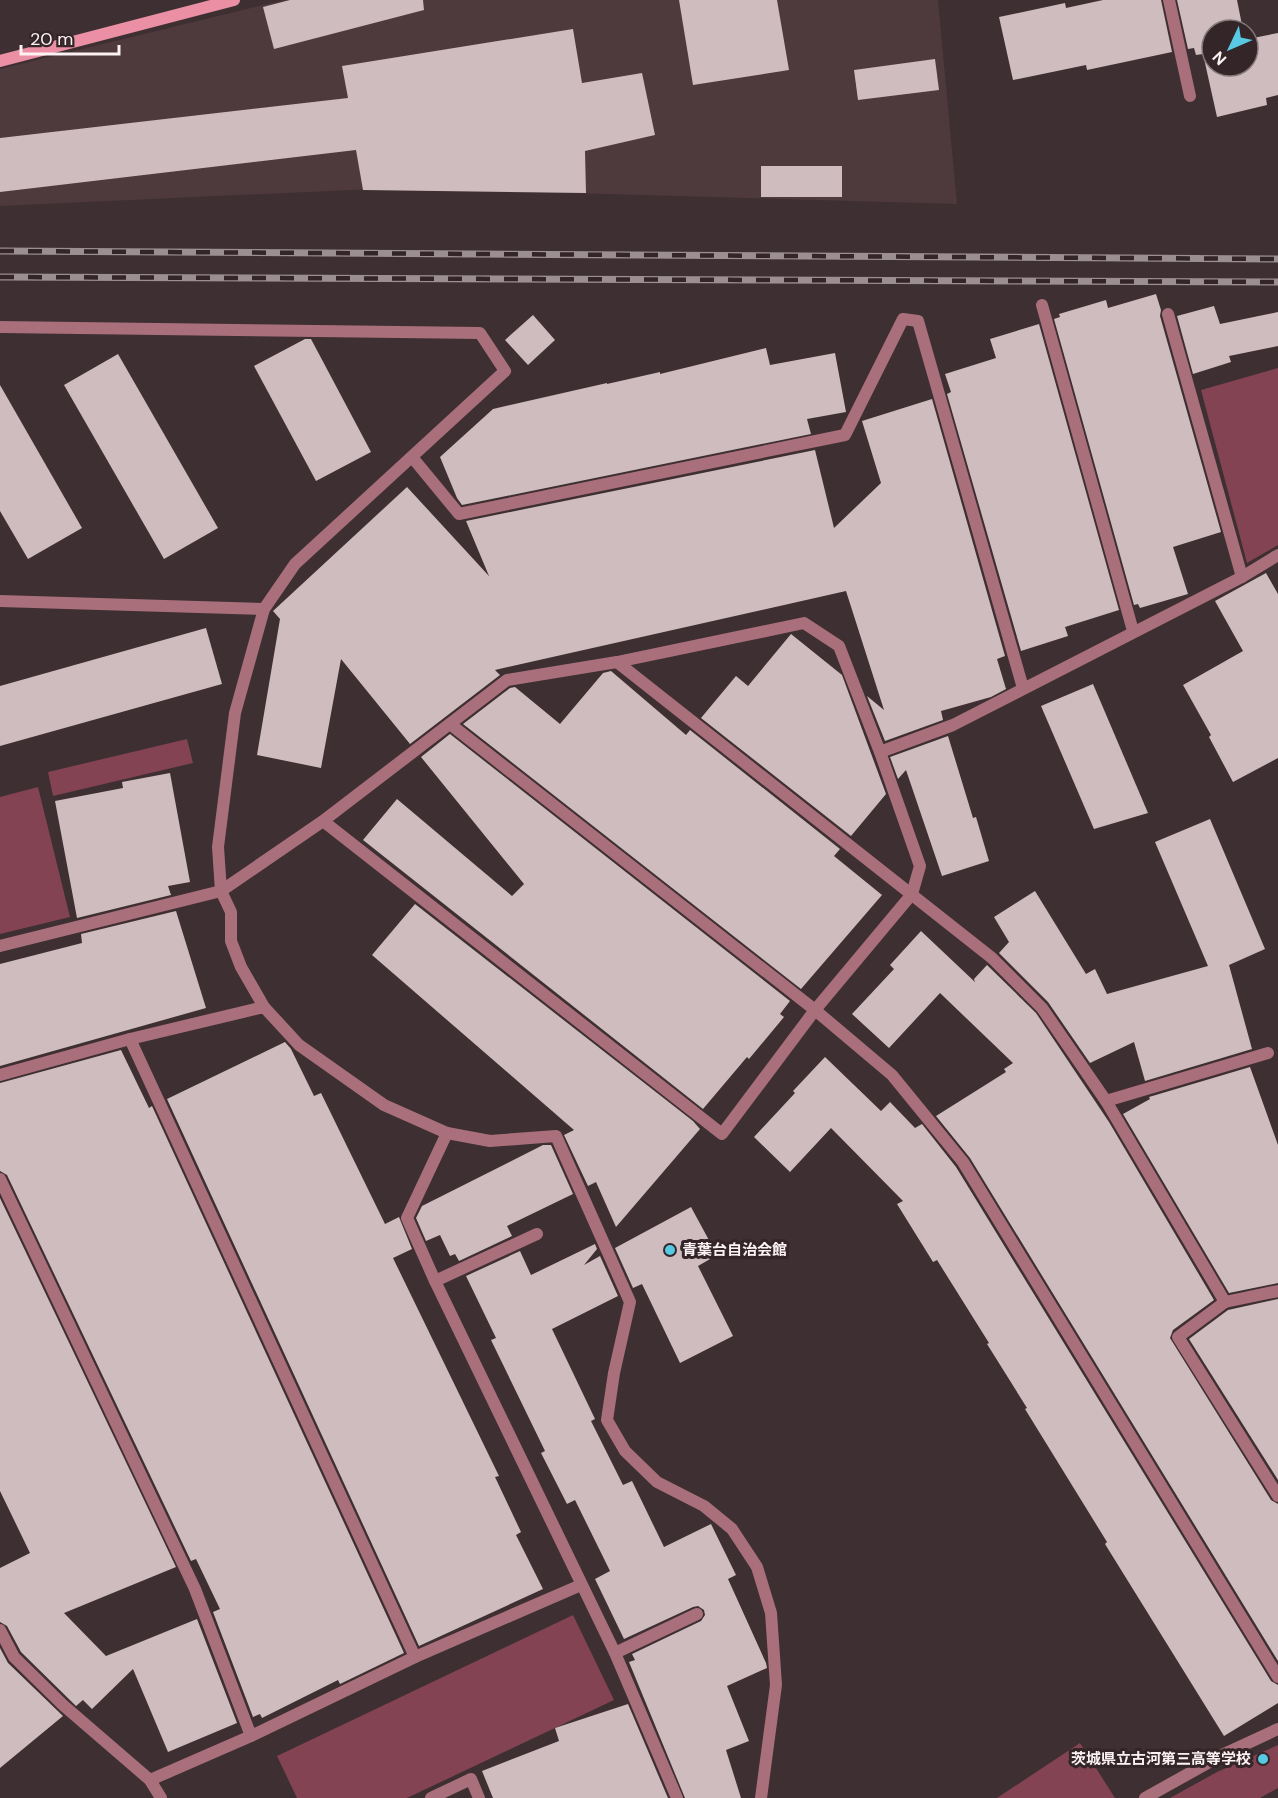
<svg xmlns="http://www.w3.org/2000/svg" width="1278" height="1798" font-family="'DM Sans','Noto Sans JP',sans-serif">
<rect width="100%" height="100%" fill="#3d2f32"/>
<path fill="#4e393d" d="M284,0H938L957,204L396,188L0,206V69Z"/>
<g fill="#834353">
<path d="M1278,368V545L1247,563L1201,390Z"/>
<path d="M187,739L193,763L53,796L48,772Z"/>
<path d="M38,787L70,917L0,934V797Z"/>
<path d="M573,1615L614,1700L407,1798H297L277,1756Z"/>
<path d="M1080,1743L1115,1798H997Z"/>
<path d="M1278,1745V1788L1260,1798H1170L1217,1772Z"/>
</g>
<g fill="#cfbcbf">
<path d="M290,0H423L424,10L274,49L263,7Z"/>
<path d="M679,0H777L789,70L693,85Z"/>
<path d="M1103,0H1161L1172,52L1087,70L1086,65L1013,80L999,17L1065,3L1066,8Z"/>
<path d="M1177,0H1237L1243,30H1212V66H1248V39L1278,33V95L1266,98L1267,105L1217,117L1203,54L1196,55L1194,48L1188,49Z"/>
<path d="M573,29L582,83L642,73L655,135L585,151L586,193L363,190L356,150L0,192V138L348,98L342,66Z"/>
<path d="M935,59L939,90L858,100L854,70Z"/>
<rect x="761" y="166" width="81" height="31"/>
<path d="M1156,294L1161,310L1160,316L1221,532L1173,547L1188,594L1140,608L1138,604L1134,605L1054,319L1060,317L1059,314L1106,300L1108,308Z"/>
<path d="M1214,306L1220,324L1278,312V346L1229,356L1231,362L1193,374L1177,316Z"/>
<path d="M533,315L555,340L528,365L505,340Z"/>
<path d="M1039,324L1119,610L1065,627L1068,636L1021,651L947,394L951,392L945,374L996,358L990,339Z"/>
<path d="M305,339H311L371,452L316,481L254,366Z"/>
<path d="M766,348L770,365L835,353L846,412L807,419L811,434L462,505L457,498L440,457L493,409L607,383V384L660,372V374Z"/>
<path d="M118,354L218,528L164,559L64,385Z"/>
<path d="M0,385L82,528L28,559L0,511Z"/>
<path d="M932,399L1005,656L997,659L1006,689L991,697L941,711L943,720L885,741L867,696L884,710L846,591L495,670L500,675L410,744L341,659L321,768L257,755L280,619L273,611L407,487L489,576L466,521L815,450L834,528L881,483L862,421Z"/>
<path d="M1266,573L1278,594V758L1233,782L1209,737L1211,735L1183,685L1243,651L1215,601Z"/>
<path d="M206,628L222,684L0,746V686Z"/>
<path d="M791,634L842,675L886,794L851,836L701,718L736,676L748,686Z"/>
<path d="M611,671L686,735L690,730L840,849L834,856L882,895L801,989L463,724L510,688L515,687L560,724L603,673Z"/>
<path d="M1093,684L1148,813L1094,829L1041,706Z"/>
<path d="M450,734L790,1001L780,1014L784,1017L749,1059L747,1057L703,1109L363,840L397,799L512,896L524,884L421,757Z"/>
<path d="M948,736L973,818L976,817L989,861L942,876L906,770L898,779L890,757Z"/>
<path d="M170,773L190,882L168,886L171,895L77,918L55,801L123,788L122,782Z"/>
<path d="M1210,819L1265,949L1229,965L1252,1049L1145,1081L1134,1042L1090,1063L1048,1002L999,953L1009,942L994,917L1035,891L1086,974L1095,969L1107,994L1208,966L1155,842Z"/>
<path d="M415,904L693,1121L700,1129L616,1227L596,1182L588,1186L564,1135L574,1130L372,955Z"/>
<path d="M176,911L206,1008L0,1066V964L82,943L81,934Z"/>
<path d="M921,931L975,982L974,979L987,965L1036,1013L1109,1122L1214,1300L1173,1330L1170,1338L1271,1500L1278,1504V1661L970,1158L936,1116L1006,1072L1004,1069L1013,1063L940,993L889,1048L852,1014L894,969L890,965Z"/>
<path d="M285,1042L291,1049L314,1096L321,1093L385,1224L399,1217L412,1249L393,1258L499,1476L495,1477L521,1532L516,1535L543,1589L419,1646L167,1099Z"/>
<path d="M121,1050L149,1108L152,1106L404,1653L340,1684L338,1680L262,1718L260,1714L253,1717L213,1612L220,1609L196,1559L191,1561L7,1175L0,1171V1083Z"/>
<path d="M825,1057L881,1111L890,1102L915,1128L922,1124L956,1167L1271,1681L1278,1685V1703L1224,1736L1105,1544L1107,1542L1025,1409L1027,1408L987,1344L989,1343L937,1260L933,1262L897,1204L903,1201L831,1128L790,1172L754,1137L795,1093L793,1091Z"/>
<path d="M1250,1067L1278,1145V1283L1229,1293L1123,1114L1150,1099L1149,1097Z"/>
<path d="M543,1145H551L573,1194L507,1226L512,1236L459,1261L455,1254L450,1256L440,1235L426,1241L416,1218L422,1206Z"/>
<path d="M0,1198L176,1567L64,1613L106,1656L197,1619L237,1723L168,1752L133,1669L92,1709L83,1700L76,1706L21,1652L7,1626L0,1622V1568L30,1553L0,1491Z"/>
<path d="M691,1207L717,1255L698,1266L733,1336L680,1363L642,1284L633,1288L615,1248Z"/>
<path d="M595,1244L597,1249L584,1265L600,1256L618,1296L552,1329L595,1419L591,1421L623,1485L632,1481L664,1547L711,1524L736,1575L728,1579L766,1663L767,1668L727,1686L749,1741L726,1750L741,1798H685L629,1662L635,1660L632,1654L701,1621L705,1615L704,1610L698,1606L693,1607L624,1639L595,1579L610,1571L575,1500L567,1504L541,1453L545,1451L491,1340L496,1338L466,1276L520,1251L531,1275Z"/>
<path d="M1278,1299V1480L1189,1339L1228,1310Z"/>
<path d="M0,1648L8,1663L63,1716L0,1768Z"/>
<path d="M628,1704L668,1798H493L482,1771L559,1741L555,1728Z"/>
</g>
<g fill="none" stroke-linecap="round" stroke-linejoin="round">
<g stroke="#a96f7b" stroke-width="12">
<path d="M1169,0L1190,96"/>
<path d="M1042,305L1133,631"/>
<path d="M1168,314L1242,577"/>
<path d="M0,327L480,333L505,371L295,564L264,609L235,713L218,847L221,891L231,912V941L241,967L264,1007"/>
<path d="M412,457L459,514L845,435L903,319L918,321L1023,688"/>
<path d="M0,601L264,609"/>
<path d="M617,662L992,958L1042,1008L1106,1101L1225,1302L1178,1337L1278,1496"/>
<path d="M450,724L815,1010L892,1075L963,1162L1278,1677"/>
<path d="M880,752L953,725L1242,577L1278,555"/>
<path d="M0,946L221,891L323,821L507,680L617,662L804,623L839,646L880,752L920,866L912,894L815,1010L722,1134L323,821"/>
<path d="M130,1039L415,1657"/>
<path d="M0,1075L130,1039L264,1007L299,1045L384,1105L447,1133L407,1218L435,1281L615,1653L677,1798"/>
<path d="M1106,1101L1268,1053"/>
<path d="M447,1133L490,1141L556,1136L630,1302L614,1373L607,1420L625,1451L657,1482L704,1506L732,1529L757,1567L771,1613L776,1685L761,1798"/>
<path d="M0,1179L195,1589L251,1736"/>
<path d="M435,1281L537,1234"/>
<path d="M1225,1302L1278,1291"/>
<path d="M0,1630L14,1657L63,1705L150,1780L161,1798"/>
<path d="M615,1653L697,1614"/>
<path d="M150,1780L251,1736L415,1657L581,1585"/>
<path d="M431,1798L471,1779L479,1798"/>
<path d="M1145,1798L1222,1755L1278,1729"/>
</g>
<path stroke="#eb8fa4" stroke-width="12" d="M0,61L234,0"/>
<g stroke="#9b8f91" stroke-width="7">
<g id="rail">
<path d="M0,251L1278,259"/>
<path d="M0,277L1278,282"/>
</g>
</g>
<use href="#rail" stroke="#332528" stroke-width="4.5" stroke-dasharray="14" stroke-linecap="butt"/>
</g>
<g fill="#57c9e3" stroke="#332528" stroke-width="2">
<circle cx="670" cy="1250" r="6"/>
<circle cx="1263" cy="1759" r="6"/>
</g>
<g text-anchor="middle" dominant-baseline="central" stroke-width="6" stroke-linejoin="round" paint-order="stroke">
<g font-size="15" font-weight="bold" fill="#fcf2f4" stroke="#332528" text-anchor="start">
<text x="682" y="1250">青葉台自治会館</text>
<text x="1251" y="1759" text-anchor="end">茨城県立古河第三高等学校</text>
</g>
</g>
<g transform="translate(1230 48) rotate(226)"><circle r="28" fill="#332528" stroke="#83777a" stroke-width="1.5"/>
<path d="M0-4.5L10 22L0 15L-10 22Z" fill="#57c9e3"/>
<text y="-9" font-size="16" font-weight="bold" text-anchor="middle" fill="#fcf2f4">N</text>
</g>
<path d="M21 45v9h98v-9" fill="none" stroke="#fcf2f4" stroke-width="3"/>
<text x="30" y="45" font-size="18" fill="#fcf2f4" stroke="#332528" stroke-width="4.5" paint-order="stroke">20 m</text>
</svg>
